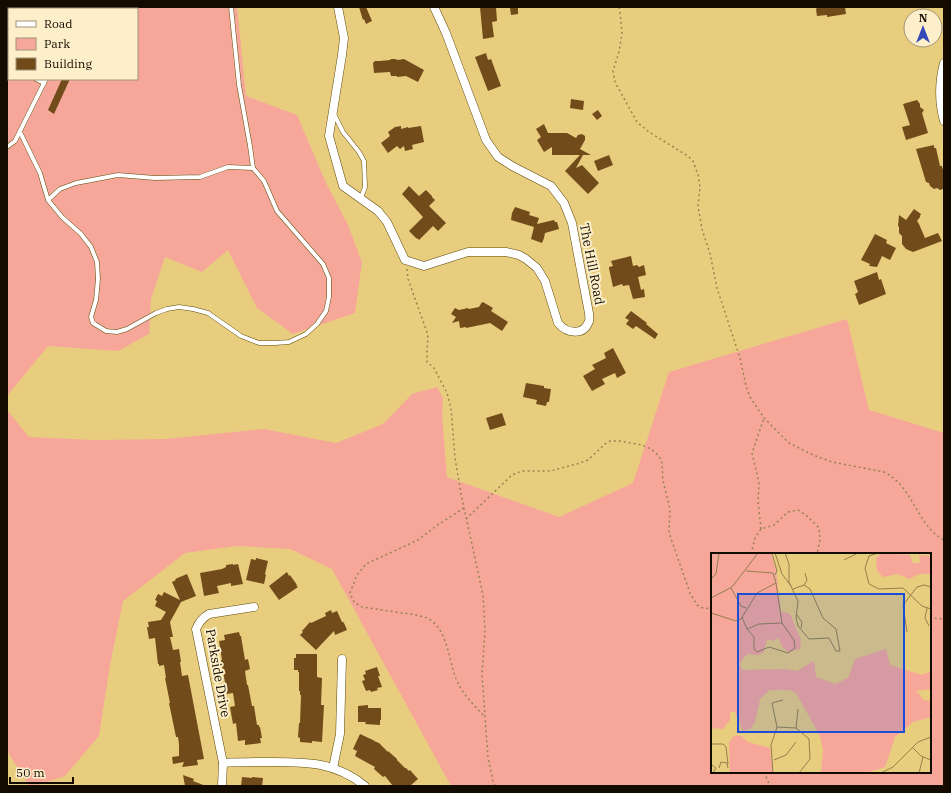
<svg xmlns="http://www.w3.org/2000/svg" width="951" height="793" font-family="'IBM Plex Serif',serif">
<rect width="100%" height="100%" fill="#e9cd7f"/>
<g fill="#f6a799" fill-rule="evenodd">
<path d="M7,7H237L246,96L297,115L326,183L348,225L362,262L355,313L293,334L257,308L228,250L202,272L165,257L151,299L149,334L118,351L48,346L7,396ZM9,9H137V79H9Z"/>
<path d="M847,319L869,410L944,433V785L943,786H451L332,569L290,549L237,546L185,553L123,601L110,665L99,736L65,776L34,786H29L9,754L7,748V410L29,437L94,440L166,439L264,429L336,443L383,424L412,394L437,387L443,398L442,415L447,477L559,517L633,483L669,372ZM712,554H930V772H712Z"/>
</g>
<g fill="#714c1a">
<path d="M359,7H366L372,21L366,24L364,19L363,20Z"/>
<path d="M480,7H496L497,21L492,22L494,37L483,39Z"/>
<path d="M824,7H845L846,14L827,17V15L817,16L816,9L817,8Z"/>
<path d="M510,8H518V14L511,15Z"/>
<path d="M486,53L488,60L491,59L501,86L488,91L475,57Z"/>
<path d="M391,59H395L398,60L404,59L424,70L418,82L406,76L397,77V76H391L390,72L374,73L373,63L375,61H380L390,60Z"/>
<path d="M62,79H70L54,114L48,110Z"/>
<path d="M571,99L584,101L583,110L570,108Z"/>
<path d="M917,100L920,104V107L924,110L922,113L928,133L906,140L902,127L910,125L903,104Z"/>
<path d="M598,110L602,116L597,120L592,114Z"/>
<path d="M544,124L548,133H567L576,138L578,135L582,134L585,136V140L580,149L591,155H583L576,168L582,165L599,183L588,194L565,171L580,155H552V147L544,152L537,140L541,137L536,129Z"/>
<path d="M401,126V129L408,127V128L421,126L424,142L412,145L413,149L405,151L404,146L400,149L397,146L388,153L381,143L390,136L388,132L395,127Z"/>
<path d="M934,145V148H936L940,166H942L943,170H944V186L943,189L940,190L937,188L934,189L930,186L929,183L926,182L916,149Z"/>
<path d="M609,155L613,165L598,171L594,161Z"/>
<path d="M409,186L419,196L426,190L432,196V197L435,200L429,206L446,223L438,231L433,226L419,240L417,238V239L409,231L423,217L402,194Z"/>
<path d="M515,207L530,212L529,215L539,218L537,224L554,220L555,222H557L559,229L545,233L544,238L542,243L531,239L534,227L511,220L512,213Z"/>
<path d="M914,209L921,214L920,216V217L917,221L919,224L925,238L938,233L942,241L913,252L906,249L902,244V236L899,233V227L898,226L899,215L906,220Z"/>
<path d="M875,234L887,240L886,243L896,248L890,260L882,256L877,267L869,266L870,264L861,260Z"/>
<path d="M631,256L633,266L637,265L639,267L644,265L646,275L638,277L641,290L644,289L645,297L633,299L629,285L623,286L622,284L613,287L609,268V267L613,266L611,261Z"/>
<path d="M877,272L879,280L881,279L886,294L859,305L855,294L858,292L854,281Z"/>
<path d="M482,302V303L483,302L493,308L491,311L508,322L502,331L490,323L466,328V327L460,328L459,321L452,323L456,317L451,314L455,308L459,310L468,308L469,309L479,307Z"/>
<path d="M631,311L647,323L646,324L658,334L655,339L636,326L633,329L626,324L629,320L625,318Z"/>
<path d="M613,348L626,373L617,378L615,373L602,379L605,384L592,391L583,376L595,369L592,365L606,358L604,353Z"/>
<path d="M526,383L544,386V388L551,389L549,402H547L546,406L536,404L537,400L523,397Z"/>
<path d="M502,413L506,425L490,430L486,418Z"/>
<path d="M256,558L268,561L265,574L266,575L264,584L246,580L251,559L256,560Z"/>
<path d="M233,564V565L238,564L243,584L231,586V583L217,586L219,593L204,596L200,573L222,569L226,567V565Z"/>
<path d="M287,572L289,576L290,575L297,585H296L298,587L279,600L269,586Z"/>
<path d="M187,574L196,596L181,602L170,622L173,637H170L173,650L179,649L181,662H180L182,676L188,675L204,759L197,760L198,765L182,767L184,762L173,764L172,757L179,756V744L178,737H176L169,703H170L165,678H166L164,665L159,666V664H158L155,638L149,639L147,627H149L148,622L161,620L166,612L155,606L157,601L155,600L158,594L162,596L164,592L180,600L172,582L176,580L175,579Z"/>
<path d="M331,610L332,613L337,611L342,622H343L344,623L347,630L335,635L334,631L316,650L300,635L303,632L302,631L310,622L311,623L326,616L325,613Z"/>
<path d="M239,632L240,636H241L245,660L248,659L250,669L245,671L247,685H248L252,706H254L257,725H259V727H260L262,738H260L261,743L245,745V740L238,741L236,723L233,724L230,707L235,706L233,693L227,694L221,660H222L219,641L225,640L224,635Z"/>
<path d="M296,654H317V677L322,678L321,705H324L322,742L312,741V743L300,742V738L298,737L299,723H300L301,695H300V691H299V672H298V670H294V658H296Z"/>
<path d="M377,667L380,676H378L382,687L377,688L378,690L371,692L370,690L366,691L362,681L365,680L363,675L366,674L365,671Z"/>
<path d="M368,705V708H381V720H380V725L365,724L366,722H358V706Z"/>
<path d="M360,734L375,741H374L379,743L388,752V751L397,759V760L405,768H406L409,771L410,770L418,779L410,786H393L385,776L383,777L374,769L375,767L355,756L357,751L353,749Z"/>
<path d="M183,775L194,779L193,781L206,786H185Z"/>
<path d="M242,777L252,778V777L263,778L262,786H241Z"/>
</g>
<g fill="none" stroke-linecap="round" stroke-linejoin="round">
<g stroke="#5d4a07" stroke-width="5">
<g id="lane">
<path d="M94,9L96,7"/>
<path d="M7,38L9,46"/>
<path d="M36,79L44,83"/>
<path d="M334,114L343,132L359,152L364,161L365,187L361,198"/>
<path d="M20,132L40,173L48,200L60,189L76,183L118,175L155,178L200,177L228,167L253,168"/>
<path d="M7,147L15,141L46,79"/>
<path d="M48,200L62,217L81,234L91,247L97,262L98,279L96,300L91,317L93,323L106,331L117,332L127,329L156,313L167,309L179,307L193,309L208,313L241,336L259,343H275L289,342L306,334L317,324L326,311L329,297V278L323,264L277,211L264,181L253,168L250,146L239,85L231,7"/>
</g>
</g>
<g stroke="#5d4a07" stroke-width="9">
<g id="street">
<path d="M338,7L344,38L342,55L329,136L343,186L378,211L387,222L405,260L424,266L468,252H506L519,255L526,259L537,268L545,281L558,323C567,334 584,336 589,321C590,317 589,313 588,308L572,223L564,203L551,186L512,166L498,157L486,140L446,33L434,7"/>
<path d="M944,63C939,82 939,103 944,121"/>
<path d="M223,763C239,762 256,762 272,762C307,762 336,762 365,786"/>
<path d="M333,768L340,734L342,659"/>
<path d="M222,786L223,763L196,629C199,622 202,618 209,614L254,607"/>
</g>
</g>
<g stroke="#98834f" stroke-width="1.5" stroke-dasharray="2 3" stroke-linecap="butt">
<path d="M619,7L620,12L622,33L619,52L613,71L615,82L637,122L649,132L688,156L693,161L698,175L700,187L698,206L702,229L710,254L717,288L740,358L746,386L750,397L764,418L789,443L813,455L832,462L884,472C914,487 916,525 944,540"/>
<path d="M407,269L408,279L428,335L427,351V362L434,368L447,393L451,408L455,458L461,494L483,595L485,631L482,675L488,758L493,781L495,786"/>
<path d="M464,508L436,526L418,540L366,564L357,575L350,593L354,602L362,607C375,609 389,611 402,613C411,614 420,615 429,619C450,632 448,665 459,685C465,697 475,706 484,716V718"/>
<path d="M466,519L512,475L522,471H550L577,464L588,460L605,444L610,441H620L642,445L651,449L659,456L662,463L663,481L670,509L669,533L690,593L697,605L703,608L712,609"/>
<path d="M761,529L758,501L759,483L752,453L764,418"/>
<path d="M751,554L755,538L761,529L774,525L788,512L798,510L806,515L819,528L820,540L817,554"/>
<path d="M930,616C934,618 940,620 944,618"/>
<path d="M764,772L770,786"/>
</g>
<use href="#lane" stroke="#fff" stroke-width="4"/>
<use href="#street" stroke="#fff" stroke-width="8"/>
</g>
<g text-anchor="middle" dominant-baseline="central" stroke-width="4" stroke-linejoin="round" paint-order="stroke">
<g font-size="13" fill="#130b00" stroke="#fdefca">
<text transform="translate(592 264) rotate(79)">The Hill Road</text>
<text transform="translate(218 673) rotate(80)">Parkside Drive</text>
</g>
</g>
<g transform="translate(711 553)">
<rect width="220" height="220" fill="#e9cd7f"/>
<path d="M0,0H60L65,17L70,58L79,61L90,87L89,96L78,99L72,95L67,85L62,88L56,86L53,99L48,102L36,101L28,111L32,117L73,116L86,118L103,108L105,124L124,131L137,125L144,106L175,96L179,112L211,122L220,118V136L205,138L213,147L220,148V164L202,169L184,184L174,214L155,220H110L112,197L109,183L85,140L78,137H59L49,146L44,169L39,176L32,178L24,159H19V167L12,176L0,175ZM170,0L199,2L202,10H209L208,2L220,3V21H208L198,26L187,21L172,24L166,18L165,5ZM24,182L31,183L37,189L59,195L62,220H19L18,189Z" fill="#f6a799"/>
<path fill="none" stroke="#937f4c" stroke-width="1" d="M61,0L66,18L64,22M64,0L71,21L80,33M74,0L78,11V29L87,48L85,65L87,73L98,86L118,85L125,98H129L125,76L112,65L99,36L93,32L82,36M167,0L158,3L154,15L158,31L168,36L192,35L211,53L220,56M133,7L147,0M0,26L5,21L8,0M93,32L96,27L94,20M20,35L30,53L35,55M0,45L21,34L47,0M216,55L214,65L218,73M0,60L25,68L30,66L46,40L65,30L62,20L35,18M86,62L91,69L90,75M31,64L36,76L48,71L71,70M36,76L43,84V96L46,99L58,94L77,100L84,95L83,87L71,70L65,30M196,79L192,52L206,34L213,32L220,34M66,174L85,175L98,186L99,206L88,220M85,175L87,156M0,191H12L15,194L17,211M201,194L210,203L220,207M63,207L75,202L85,189M0,211L5,215L2,220M8,215L10,209L16,210L17,215M62,220L60,192L66,174L61,150L72,147M170,220L182,214L207,189L220,184M208,220L212,204"/>
<path fill="#1d4ed8" fill-opacity="0.15" stroke="#1d4ed8" stroke-width="2" d="M27,41H193V179H27Z"/>
<rect width="220" height="220" fill="none" stroke="#130b00" stroke-width="2"/>
</g>
<rect width="951" height="793" fill="none" stroke="#130b00" stroke-width="16"/>
<rect x="8" y="8" width="130" height="72" fill="#fdefca" stroke="#9f9479"/>
<rect x="16" y="21" width="20" height="6" fill="#ffffff" stroke="#9f9479"/>
<text x="44" y="28" font-size="12" fill="#130b00">Road</text>
<rect x="16" y="38" width="20" height="12" fill="#f6a799" stroke="#9f9479"/>
<text x="44" y="48" font-size="12" fill="#130b00">Park</text>
<rect x="16" y="58" width="20" height="12" fill="#714c1a" stroke="#9f9479"/>
<text x="44" y="68" font-size="12" fill="#130b00">Building</text>
<g transform="translate(923 28)"><circle r="19" fill="#fdefca" stroke="#9f9479"/>
<path d="M0-3L7 15L0 10L-7 15Z" fill="#3649bb"/>
<text y="-6" font-size="11" font-weight="bold" text-anchor="middle" fill="#130b00">N</text>
</g>
<path d="M10 777v6h63v-6" fill="none" stroke="#130b00" stroke-width="2"/>
<text x="16" y="777" font-size="12" fill="#130b00" stroke="#fdefca" stroke-width="3" paint-order="stroke">50 m</text>
</svg>
